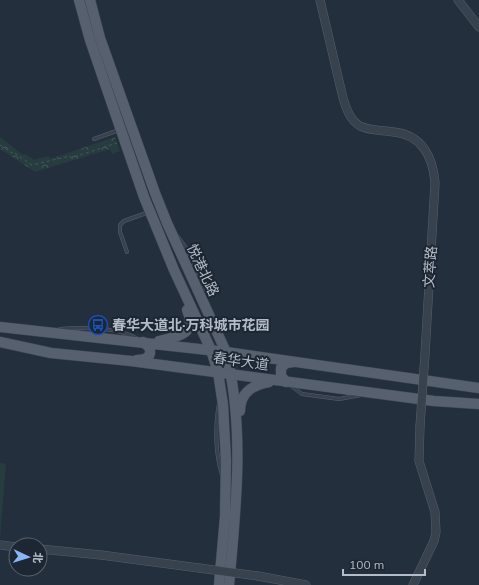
<svg xmlns="http://www.w3.org/2000/svg" width="479" height="585" font-family="Mulish,'Noto Sans SC',sans-serif">
<defs>
<pattern id="park-crowns" width="20" height="18" patternUnits="userSpaceOnUse"><rect width="20" height="18" fill="#263c3f"/><path d="M2 6a3 3 0 1 1 6 0M12 15a3 3 0 1 1 6 0" fill="none" stroke="#435659"/></pattern>
</defs>
<rect width="100%" height="100%" fill="#242f3e"/>
<path fill="#263c3f" d="M0,463L6,464L0,539Z"/>
<path fill="url(#park-crowns)" d="M0,137L23,155L25,154L34,160L49,156L50,159L115,137L120,151L112,154L110,149L35,172L0,149Z"/>
<g fill="none" stroke-linecap="round" stroke-linejoin="round">
<g stroke="#565f6c" stroke-width="4">
<g id="service">
<path d="M94,139L119,130"/>
<path d="M178,237C191,253 200,274 204,294"/>
<path d="M127,252L120,232V225L124,221L149,212"/>
<path d="M60,329C81,327 118,327 136,338"/>
<path d="M290,385L302,394L339,399L361,395"/>
<path d="M219,403C215,427 215,452 222,475"/>
</g>
</g>
<g stroke="#565f6c" stroke-width="9">
<g id="tertiary">
<path d="M320,0L343,98C346,108 350,120 360,126C370,131 383,130 394,132C422,135 433,157 435,183L425,354"/>
<path d="M458,0L479,27"/>
<path d="M0,545L16,547"/>
<path d="M40,549L101,555L199,568"/>
<path d="M258,576L306,585"/>
<path d="M413,585L434,541L436,532L435,512L419,461L420,426"/>
</g>
</g>
<g stroke="#414a57" stroke-width="11">
<g id="primary">
<path d="M79,0L90,40L144,197L174,270L211,350L218,372L223,405L226,460L225,517L219,585"/>
<path d="M90,0L100,38L155,193L167,223L226,352C245,428 236,508 229,585"/>
<path d="M0,327L226,352L479,388"/>
<path d="M159,341C177,337 198,334 187,310"/>
<path d="M0,342L51,353L131,361L434,401L479,404"/>
<path d="M137,360C145,360 153,357 149,347L143,342"/>
<path d="M286,382L281,376V368L286,363L293,362"/>
<path d="M240,411C240,392 253,385 269,382"/>
</g>
</g>
<path stroke="#44595c" stroke-width="1" stroke-dasharray="3 3" stroke-linecap="butt" d="M0,145L12,153L13,152L32,165L70,156L71,158L117,143"/>
<use href="#service" stroke="#38414e" stroke-width="3"/>
<use href="#tertiary" stroke="#38414e" stroke-width="8"/>
<use href="#primary" stroke="#56606e" stroke-width="10"/>
<g stroke="#565f6c" stroke-width="9" stroke-linecap="butt">
<g id="tertiary-bridge">
<path d="M420,426L425,354"/>
<path d="M199,568L258,576"/>
</g>
</g>
<use href="#tertiary-bridge" stroke="#38414e" stroke-width="8"/>
</g>
<defs>
<g id="bus-ring" transform="scale(1)"><circle r="9.5" fill="#1d2633" stroke="#1a4fb4" stroke-width="1.5"/><path d="M-5-6H5V4H4V6H2V4H-2V6H-4V4H-5ZM-3.5-4V0h7V-4ZM-3.5 1.2v1.5H-2V1.2ZM2 1.2v1.5H3.5V1.2Z" fill="#1a4fb4"/></g>
</defs>
<g fill-rule="evenodd">
<use href="#bus-ring" x="98" y="325"/>
</g>
<g text-anchor="middle" dominant-baseline="central" stroke-width="4" stroke-linejoin="round" paint-order="stroke">
<g font-size="14" fill="#b4bcc9" stroke="#1d2633">
<text transform="translate(430 267) rotate(-86)">文萃路</text>
<text transform="translate(203 270) rotate(65)">悦港北路</text>
<text transform="translate(241 361) rotate(8)">春华大道</text>
</g>
<g font-size="14" font-weight="bold" fill="#b4bcc9" stroke="#1d2633" text-anchor="start">
<text x="112" y="325">春华大道北·万科城市花园</text>
</g>
</g>
<g transform="translate(28 557) rotate(94)"><circle r="19" fill="#1d2633" stroke="#59626f"/>
<path d="M0-3L7 15L0 10L-7 15Z" fill="#8ab4f8"/>
<text y="-6" font-size="11" font-weight="bold" text-anchor="middle" fill="#b4bcc9">北</text>
</g>
<path d="M343 569v6h82v-6" fill="none" stroke="#b4bcc9" stroke-width="2"/>
<text x="349" y="569" font-size="12" fill="#b4bcc9" stroke="#1d2633" stroke-width="3" paint-order="stroke">100 m</text>
</svg>
